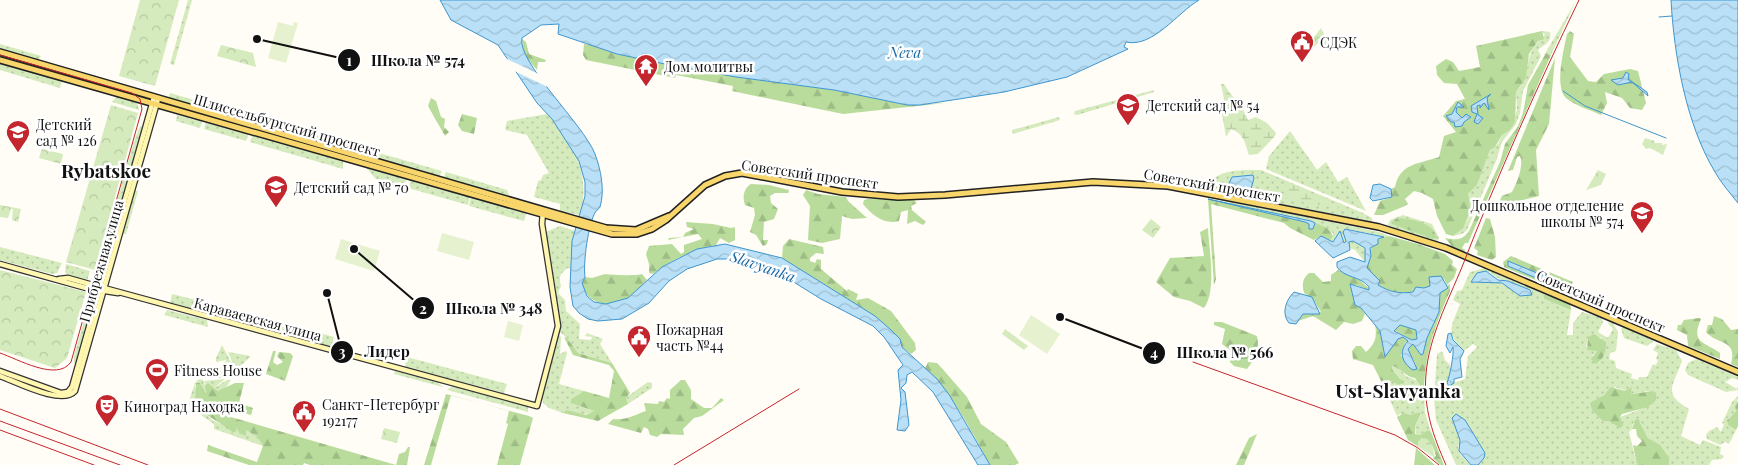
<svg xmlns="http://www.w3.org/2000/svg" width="1738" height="465" font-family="'Playfair Display',serif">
<defs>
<pattern id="grass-dots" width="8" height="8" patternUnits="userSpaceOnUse" patternTransform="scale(1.25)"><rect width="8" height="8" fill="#d5ebbd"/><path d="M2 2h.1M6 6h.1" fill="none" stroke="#b6c8a1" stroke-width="1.8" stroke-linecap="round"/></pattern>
<pattern id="forest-firs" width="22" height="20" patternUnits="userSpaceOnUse" patternTransform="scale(1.25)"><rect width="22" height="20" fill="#b9dc9c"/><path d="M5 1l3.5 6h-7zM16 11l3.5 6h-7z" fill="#9ebc85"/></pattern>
<pattern id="wetland-marsh" width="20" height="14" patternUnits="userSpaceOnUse" patternTransform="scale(1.25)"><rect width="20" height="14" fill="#d5ebbd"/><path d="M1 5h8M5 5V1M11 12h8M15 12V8" fill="none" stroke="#b6c8a1"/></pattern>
<pattern id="park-crowns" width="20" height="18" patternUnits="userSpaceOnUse" patternTransform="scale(1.25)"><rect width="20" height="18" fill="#d5ebbd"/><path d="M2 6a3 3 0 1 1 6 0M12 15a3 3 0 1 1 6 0" fill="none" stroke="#b6c8a1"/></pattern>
<pattern id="water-waves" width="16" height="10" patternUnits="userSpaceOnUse" patternTransform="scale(1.25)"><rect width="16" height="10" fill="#b9e0f7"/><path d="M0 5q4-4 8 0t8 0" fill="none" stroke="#9ebfd3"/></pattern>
</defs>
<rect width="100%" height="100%" fill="#fffdf5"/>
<g fill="url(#grass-dots)" fill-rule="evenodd">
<path d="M188,0H192L174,65L170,64Z"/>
<path d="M1576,1L1551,55L1546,53L1543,57Z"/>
<path d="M1542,31L1550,32C1552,43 1544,44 1538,50L1541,56L1523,91L1520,113L1516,124L1502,142L1496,161L1467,230L1462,234L1453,236C1459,230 1471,220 1471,210C1470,204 1468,200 1468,194L1477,185L1490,150L1498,144L1502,135L1509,131L1517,110L1516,92C1535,72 1519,57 1545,35Z"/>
<path d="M0,44L41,56L38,60L0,49Z"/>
<path d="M0,63L62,80L60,88L0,70Z"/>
<path d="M1154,90V92L1077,115L1074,114L1075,111Z"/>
<path d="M170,93L256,118L255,123L168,100Z"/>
<path d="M117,96L137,102L139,110L112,102Z"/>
<path d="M547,114C575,142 591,176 580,215L560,211V204L534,197L538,181L541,180L543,175L549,173L527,135L505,130L507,121Z"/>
<path d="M177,115L195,120L197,117L203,119L200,128L176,121Z"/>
<path d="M1059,117L1060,120L1013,134L1012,130Z"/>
<path d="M259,119L294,129L290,135L259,126Z"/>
<path d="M206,121L249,132L246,141L204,129Z"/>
<path d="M140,126L144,127L102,274L98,270L134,141Z"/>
<path d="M297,130L340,142L339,148L296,137Z"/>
<path d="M1290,131L1317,170L1326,162L1338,182L1347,177L1366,211L1266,169L1269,156Z"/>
<path d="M253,133L343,159V169L250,142Z"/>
<path d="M365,149L442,171L439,178L363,156Z"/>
<path d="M370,167L407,178L404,187L376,179L366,168Z"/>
<path d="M1261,170L1363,213L1372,218V222H1366L1209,189C1211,168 1245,170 1261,170Z"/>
<path d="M446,172L507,190L510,198L443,179Z"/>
<path d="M411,179L470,196L468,205L408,188Z"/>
<path d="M135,191H138L126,234H123Z"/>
<path d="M471,197L527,212L524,221L469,206Z"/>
<path d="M1209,197L1379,232L1389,236L1384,237L1349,229L1343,232L1347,241L1344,243L1340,231L1333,242L1329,241L1333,237V233L1311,221L1250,209Z"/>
<path d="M1403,215L1432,224L1439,238L1437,242L1391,227L1388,225L1390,220Z"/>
<path d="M560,226L575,231L572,241V269L568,268C559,274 559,277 561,286L558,293L565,300L566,311L580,324L579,339L591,340L592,337L585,336L587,333L603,339L600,344L612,363L578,353L567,338L560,332V317L546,232Z"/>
<path d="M1353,241L1365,249V262L1355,250L1350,248L1349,242Z"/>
<path d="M0,247L62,263L57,273L52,274L0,260Z"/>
<path d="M66,264L90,271L87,281L68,276L65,272Z"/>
<path d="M1485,268L1543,294L1544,299L1571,310L1567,335H1573V323L1582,312L1602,318L1603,322L1598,332L1608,338L1613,329L1607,322L1613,323L1618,332L1616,351L1610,353L1609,359L1615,361L1616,368L1632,374L1631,378L1638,380L1639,377H1647L1653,364L1656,365L1658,360L1656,359L1658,353L1653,350L1657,344L1676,350L1682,361C1673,386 1662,394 1689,409L1681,436L1700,445L1703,440L1721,447L1720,454L1724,456L1722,459L1712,460L1709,465H1669C1671,449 1656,447 1648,437C1644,432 1642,427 1640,422L1633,423L1632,429L1629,432L1637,465H1478L1485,453L1465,420L1452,418L1460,440L1458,447L1460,454L1471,465H1456L1436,420L1434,399L1437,354L1442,351L1445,360L1450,365L1451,371L1447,385L1465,379L1468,356L1477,347L1473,344L1464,351C1444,332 1452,326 1460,304L1453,300L1457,291L1462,290L1470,272ZM1483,272H1490C1498,281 1507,280 1517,286L1516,294C1504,282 1492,279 1474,283L1471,280ZM1588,337H1601L1604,354L1599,363L1592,356L1597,351L1586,347ZM1615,387L1626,391L1632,388L1630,394L1649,391L1644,408L1620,417L1598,399Z"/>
<path d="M172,294L212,304L209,314L170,304Z"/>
<path d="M90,299L95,300L77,364L74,363V356Z"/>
<path d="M216,305L250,319L277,322L275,330L214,315Z"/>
<path d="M167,310L207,320L208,327L164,315Z"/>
<path d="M284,323L334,337L331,347L280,333L281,325Z"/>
<path d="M1623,327L1653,340V342L1647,346L1624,338L1621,329Z"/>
<path d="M558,334L561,337L560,354L566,351L567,353L559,384L584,391L571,399V403L593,409L595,411C586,417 576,414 566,410L563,413L549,408L543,403L542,396Z"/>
<path d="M222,345L232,364L231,374L226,378H212L215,369L217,371H221V375L226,360L216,362V358Z"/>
<path d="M228,352L251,356L233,373V364Z"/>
<path d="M407,357L507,384L504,393L405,367Z"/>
<path d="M1696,359L1738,376V380L1732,378L1725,382L1737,389L1738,387V390L1726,392L1688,375L1685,370L1688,363Z"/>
<path d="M1392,366L1398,367L1406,376L1420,382V389L1424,391L1425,413L1431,432L1428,430L1420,435L1416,434L1415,426L1421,415L1419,412L1410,415L1400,414L1397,416L1384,387L1387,386L1389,379L1405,381L1400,379L1392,369Z"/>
<path d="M395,371L437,382L443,387L394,374Z"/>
<path d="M199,379L203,380L207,392L203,390L200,383L195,385L197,399L187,407L195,383Z"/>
<path d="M225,379L214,388L227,380H231L225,389L218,391L208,383L206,385L204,381Z"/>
<path d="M648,382L652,383V388L628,404L626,398L628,396Z"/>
<path d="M454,385L528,405V412L447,390Z"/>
<path d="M1738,396L1736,411L1727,419L1728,425L1736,430L1729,444L1725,442L1720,445L1707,439L1706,435L1709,431L1717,427L1721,432L1724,424L1722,423L1732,402Z"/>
<path d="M199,407L212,420L226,426L233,433L237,431L235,427L239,433H246V430L257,437L263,446L214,429V424L198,413L190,410L191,408Z"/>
</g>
<g fill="url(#forest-firs)">
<path d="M1542,31L1544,39L1538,41L1529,54L1526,78L1516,92L1515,122L1509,131L1502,135L1495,147L1490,150L1477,185L1468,194L1471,211L1463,228L1453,236L1446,234L1437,216L1433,199L1422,193L1414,191L1405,199L1408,204L1405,206L1383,215H1374L1380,201L1392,197L1391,189L1395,187C1400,163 1419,164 1439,157L1444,136L1456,132L1443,116L1456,101L1465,99L1457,84L1444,83L1437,75L1436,66L1446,59L1453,62L1459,71L1480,67L1476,46Z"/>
<path d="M1570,31L1574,34L1570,57L1588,81L1596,82L1604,74L1630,69L1638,71L1646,103L1642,110L1630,108L1622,98L1605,92L1607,103L1601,115C1591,110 1575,106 1566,98C1554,86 1564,49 1567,34Z"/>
<path d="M522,39L526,42L529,54L546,60L545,62H538L537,70L523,54Z"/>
<path d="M584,44L597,46L616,54L834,90L907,105L945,103L843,114L732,91L733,86L676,75L675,78L586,60L583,55Z"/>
<path d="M1546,53L1551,55L1468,243H1465L1462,248L1465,250L1464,252L1455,250L1445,238C1456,240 1462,241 1469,231L1500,162L1505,144L1518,126L1523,113L1528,85Z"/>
<path d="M1555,58L1549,124L1536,150L1539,196L1511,203L1498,204L1502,196L1512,192C1517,182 1524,166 1520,156L1517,157L1513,170L1508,171Z"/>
<path d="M431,98L436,101L441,117L445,119L444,127L449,132L445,136L428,106Z"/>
<path d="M462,114L477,118L474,134L462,131L458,125Z"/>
<path d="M751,184L769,185L789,190L788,193H775L770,196L771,203L778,209L774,219L764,222L763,240H768L767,244L763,246L756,235L750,232L755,215L754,208L745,205C742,197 744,188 751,184Z"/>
<path d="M806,190L818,194L846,197L848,201L867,218L852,219L842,216L840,239L822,243L808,240L810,206L803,195Z"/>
<path d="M868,199L914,200L917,203L911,206L912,210L926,222L923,225L915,221L907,224L908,210L901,212L899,221C884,225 872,215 863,204L864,200Z"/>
<path d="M1208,199L1305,222L1309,224V228L1313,229L1315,223C1321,225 1332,229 1333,237L1329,241L1321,236L1314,240L1290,228L1284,223L1211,204L1216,279L1214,285Z"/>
<path d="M1402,218C1415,220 1433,223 1437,238L1433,239L1392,224L1395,219Z"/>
<path d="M1486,218L1490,219L1495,237L1496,257L1492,260L1477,255L1478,251L1474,248Z"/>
<path d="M686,222L713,224L731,228L735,227V240L729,243L720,238L716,245C693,250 672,259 653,274L649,273V264L646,254L649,246L672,244L681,254L684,252V245L702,239L698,234L668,240L669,238L683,237L685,233L694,229L687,227Z"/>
<path d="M1208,228C1209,250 1217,290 1204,308L1190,301L1174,297L1156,282L1170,258L1204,256L1200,232Z"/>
<path d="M1389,236L1418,244L1445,254L1453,261L1452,265L1457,269L1454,278L1447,285L1444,279L1429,277L1430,286C1412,294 1396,296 1378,285L1380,281L1367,268C1369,252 1371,239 1389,236Z"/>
<path d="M789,239L823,247L824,254L816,253L810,258V261L815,263L817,259L821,260V269L847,291L848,289L858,294L856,300L868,298L891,311L915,343L916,350L911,354L902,347L900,339L875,316L782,258L783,246Z"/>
<path d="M1511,256L1573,282L1568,290L1564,292L1504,267L1503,262Z"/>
<path d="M1338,270L1358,279L1369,288V290L1356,285L1352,293L1355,305L1361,308L1365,314L1362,321L1353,324L1344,322L1336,330L1313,316L1298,321L1303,314H1317L1321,312L1313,299L1304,293C1302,285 1302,279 1309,273H1314L1323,282L1331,281V275Z"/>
<path d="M605,274C611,275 636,276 642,274L647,280C642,285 636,292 630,297C611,309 587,306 582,283L585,277L592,278Z"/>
<path d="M1450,284V291C1435,326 1425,353 1424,391L1415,378C1405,377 1402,368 1392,366V369L1400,379L1405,381L1399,385L1389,380L1387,386L1384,387L1373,365L1353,359L1352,351L1356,346H1361L1366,352C1376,343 1377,337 1375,324L1382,335L1384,354L1398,339L1403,337L1408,341L1405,343L1401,356L1416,365L1408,349L1413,343L1421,355L1423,354L1427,338L1439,312L1440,292L1448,288L1447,286Z"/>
<path d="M1543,294L1570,303L1571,310L1544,299Z"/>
<path d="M1714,316L1722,319L1731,330L1738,329V367L1731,364C1738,339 1717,345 1706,332L1708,325H1712Z"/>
<path d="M1699,318L1701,319C1690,343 1705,342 1720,353V359L1688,346L1687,335L1677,330L1678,325H1681L1684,320Z"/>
<path d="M1214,322H1222L1257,336C1260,348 1255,359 1247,369L1234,366L1230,362V350L1222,344L1225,329L1214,325Z"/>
<path d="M1400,325L1416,330L1417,339L1412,340L1394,330Z"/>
<path d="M1594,334L1606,342C1607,350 1603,362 1595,364L1591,359L1597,351L1587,350L1588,337Z"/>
<path d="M564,337L567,338L578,353L612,363L630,393L626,398L628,404L598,421L563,413L566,410L586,415L595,411L571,403V399L584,391L609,398L614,371L609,365L573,355Z"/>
<path d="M273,351H276L273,362L277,365L283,362L277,356L279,352L290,353L293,356L285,381L266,374Z"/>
<path d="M928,362L937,363L940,366L967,397L981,424L1006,442L1019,463L1015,465H990C972,432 953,394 925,368Z"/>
<path d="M681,380H685L691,390V399L704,408H712L721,398L724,400L702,416L694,418L683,429L684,435L661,434L657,437L650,435L648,429L644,427L641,433L608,424L613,419C626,421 639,413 646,411L644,403L658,404L659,401L664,402L667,398L670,399V390Z"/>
<path d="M196,383H200L206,393L205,385L208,383L218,391L235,383H244L239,403L253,408L251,415L214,404L210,406V411L396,465L399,454L405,452L408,447H410L407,465H310L304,463L303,465H249L207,451L208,445L257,462L263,446L257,437L246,430V436L239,433L236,427L237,431L233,433C221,421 207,419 195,403Z"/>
<path d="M1611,387L1625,391L1632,387L1631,394L1653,391L1656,393V400L1648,407L1622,414L1620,417L1623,425L1620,428L1609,421H1603L1592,410L1590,403L1604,395Z"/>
<path d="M446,394L529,416L533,418L520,465H497L508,424L506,423L509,411L451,395L431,465H424Z"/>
<path d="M1738,401V426L1736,430L1728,425L1727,420L1736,411L1735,406Z"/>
<path d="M1419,412L1421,414L1415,426V434L1420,435L1428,430L1431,432L1444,465H1440L1433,458L1436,456L1432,445L1421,439L1418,443L1419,447L1408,440L1397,417L1404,413L1410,415Z"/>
<path d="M1638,419L1648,438L1660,445L1669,457V465H1637L1633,445L1637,446L1642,441L1637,436L1636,429H1632L1635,420Z"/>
<path d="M1257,434L1244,465H1236L1249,438Z"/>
<path d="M1416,448L1435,465H1414Z"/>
</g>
<g fill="url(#wetland-marsh)">
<path d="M1221,84H1224C1232,98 1243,105 1248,120L1256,117L1267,123L1276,133L1275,136L1258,154L1249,155C1245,143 1244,134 1231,129L1226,137L1221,109L1224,99Z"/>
<path d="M1289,183L1334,204L1340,209L1286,199L1284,196L1286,184Z"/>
<path d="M1421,438L1427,439L1432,445L1435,458L1419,447L1418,443Z"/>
</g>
<g fill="url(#park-crowns)">
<path d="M140,0H179L155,86L119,76Z"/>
<path d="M1321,28L1330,45L1327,49L1318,43L1307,54L1295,40L1298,32L1310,42Z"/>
<path d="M221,45L253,53L256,67L217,56Z"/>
<path d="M111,105L138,113L95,270L66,262Z"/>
<path d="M1645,138L1655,141L1654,143H1662V145L1667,144L1663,155L1650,148L1646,149L1642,144Z"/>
<path d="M42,149L63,154L61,164L39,158Z"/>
<path d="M1598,170L1606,174L1601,185L1586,190Z"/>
<path d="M0,205L21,209L18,222L12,220L13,209H11L8,218L0,217Z"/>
<path d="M1151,219L1161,227L1153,238L1142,230Z"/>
<path d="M0,270L86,292L67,358L55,368L0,350Z"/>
<path d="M1005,329L1028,346L1024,350L1002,334Z"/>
<path d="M384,428L400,432L397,443L381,439Z"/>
</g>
<g fill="#e6f2cf">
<path d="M278,22L293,26L294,22L298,23L286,63L268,58Z"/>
<path d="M442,233L474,242L469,260L437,251Z"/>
<path d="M341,239L380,251L374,271L335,259Z"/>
<path d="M1031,315L1060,334L1047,354L1019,335Z"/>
<path d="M508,321L523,325L519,341L504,337Z"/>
</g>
<g fill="url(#water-waves)" stroke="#3f96cf" fill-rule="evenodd">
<path d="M440,0H1199C1177,13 1153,48 1126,42L1124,47L1128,49L1067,77L1004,92L920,105H907L834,90L736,77L665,64L617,54L558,34L559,24L541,25L522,38C516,61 584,125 595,154C601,170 605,191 600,207C599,209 597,210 596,211C588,223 583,264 585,277L582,283L587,296L594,302L606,304L628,298L662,267L697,249L725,244L782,258L875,316L891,330L900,339L902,347L937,379L950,396L990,465H978L933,392L912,372L907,375L906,383L901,388L905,392L909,425L905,431L897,430L901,400L898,370L903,365L884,337L873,326L821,299L784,276L743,259H717L687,269L669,281L649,303L622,319L598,321L588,319L579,313L573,306L570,287L572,241L585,196V182L579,161L552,119L537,103L498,45L451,20Z"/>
<path d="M1671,0H1738V203C1730,193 1721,183 1715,172C1686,124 1674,55 1671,0Z"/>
<path d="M1626,72L1629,74L1628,79L1647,92L1648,96L1632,82L1618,85L1611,80L1623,78Z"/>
<path d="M1491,94L1487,98L1489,110L1484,103L1480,108V105L1477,106L1478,115L1483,118L1478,124L1474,122L1477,114L1472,112L1471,106Z"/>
<path d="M1458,102L1464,107H1457L1456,112L1462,118L1466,114L1471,117L1464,122L1462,126L1455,127L1454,122H1451L1446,116L1452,114Z"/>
<path d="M1253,175L1254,178L1251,189L1255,192L1254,194H1237L1229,191V183L1232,177Z"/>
<path d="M1380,184L1391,189L1392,197L1373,201L1370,198L1373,185Z"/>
<path d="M1208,199L1311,221L1315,223L1313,229H1309V224L1305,222Z"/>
<path d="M1345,229L1384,237L1378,239V244L1370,248L1371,256L1367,268L1380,281L1378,285C1390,292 1399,294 1413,292L1416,287L1424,288L1430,286L1429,277L1441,276L1448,288L1440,293L1439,312L1427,338L1423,354L1421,355L1413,344L1408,349L1417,369L1413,370C1402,363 1398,352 1408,341L1403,337L1398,339L1385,357L1380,331L1361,308L1355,305L1350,284L1369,290V287C1361,276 1344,278 1337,267V262L1350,257L1365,262V248L1353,241L1349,242L1350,250L1333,258L1315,241L1321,236L1333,242L1340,231L1344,243L1346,241L1343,232ZM1400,325L1416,330L1417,339L1412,340L1394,331Z"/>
<path d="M1508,261L1566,285L1567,286L1562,289L1508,266Z"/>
<path d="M1486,271L1498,280L1508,281L1530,290L1532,295L1520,296L1502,283L1471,282L1477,273Z"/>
<path d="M1294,292L1312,297L1320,314H1303L1296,324L1289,323C1281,313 1286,300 1294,292Z"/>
<path d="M1451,333L1453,340L1464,351L1460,359L1462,377L1454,379V383L1449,386L1447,383C1450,375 1454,355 1453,347L1450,353L1446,346L1448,334Z"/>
<path d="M1456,414L1465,420L1485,453L1484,458L1478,465H1471L1459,451L1460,440L1452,418Z"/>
</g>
<path fill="#fffdf5" d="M503,57L543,76L552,89L510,69Z"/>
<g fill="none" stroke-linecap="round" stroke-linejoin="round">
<g stroke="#3f96cf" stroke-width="1">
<path d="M1659,17L1672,16"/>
<path d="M1563,91L1585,106L1666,138"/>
</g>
<g stroke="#333" stroke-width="7">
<g id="secondary">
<path d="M0,264L86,288L118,293"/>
<path d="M59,279L68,278L93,285L537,406L558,326L542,224L543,211"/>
<path d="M0,371L61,393L68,392L72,387L154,97"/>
<path d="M0,376C17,382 62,406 75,391L158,99"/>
</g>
</g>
<g stroke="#222" stroke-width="8">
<g id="primary">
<path d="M0,52L606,228L636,230L669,216"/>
<path d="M0,60L612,234H637L652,229L666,220L705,185L725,176L742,173L842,192L898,197L945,195L1093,182L1168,186L1379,227L1446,248L1738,372"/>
</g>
</g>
<use href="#secondary" stroke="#fff6b0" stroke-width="4.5"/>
<use href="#primary" stroke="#f9d66b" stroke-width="5"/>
<path stroke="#c4262e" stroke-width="1" d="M0,55L132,93L140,99L142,109L71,362C57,382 18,359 0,353"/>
<g stroke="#c4262e" stroke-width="1">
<path d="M1193,362L1395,435L1418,448L1439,465"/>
<path d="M0,409L148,465"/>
<path d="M0,421L120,465"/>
<path d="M0,430L94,465"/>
<path d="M674,465L799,389"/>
<path d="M1446,465C1433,436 1423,407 1426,374C1429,337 1448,301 1462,267C1497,177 1537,87 1579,0"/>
</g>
</g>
<defs>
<g id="civic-pin" transform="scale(1.25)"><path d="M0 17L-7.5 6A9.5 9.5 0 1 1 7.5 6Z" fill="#c4262e" stroke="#fff"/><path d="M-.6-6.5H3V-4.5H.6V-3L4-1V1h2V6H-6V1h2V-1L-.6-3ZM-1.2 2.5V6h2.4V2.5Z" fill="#fff"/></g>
<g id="temple-pin" transform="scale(1.25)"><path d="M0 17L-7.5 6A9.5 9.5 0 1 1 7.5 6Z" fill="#c4262e" stroke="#fff"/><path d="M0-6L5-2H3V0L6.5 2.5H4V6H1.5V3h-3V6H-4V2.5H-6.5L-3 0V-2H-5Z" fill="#fff"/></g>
<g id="school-pin" transform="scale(1.25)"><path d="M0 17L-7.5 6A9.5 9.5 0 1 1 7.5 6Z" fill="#c4262e" stroke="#fff"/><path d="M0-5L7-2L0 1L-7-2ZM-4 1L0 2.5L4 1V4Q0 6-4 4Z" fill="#fff"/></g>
<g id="stadium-pin" transform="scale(1.25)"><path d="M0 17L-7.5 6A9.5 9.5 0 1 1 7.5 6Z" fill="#c4262e" stroke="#fff"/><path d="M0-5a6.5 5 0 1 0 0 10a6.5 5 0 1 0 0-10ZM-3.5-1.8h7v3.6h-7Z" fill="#fff"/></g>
<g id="theatre-pin" transform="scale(1.25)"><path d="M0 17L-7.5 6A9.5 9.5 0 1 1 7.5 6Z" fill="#c4262e" stroke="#fff"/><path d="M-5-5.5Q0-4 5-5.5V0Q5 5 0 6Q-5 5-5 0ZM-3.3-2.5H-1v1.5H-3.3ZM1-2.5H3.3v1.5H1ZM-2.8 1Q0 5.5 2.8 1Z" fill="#fff"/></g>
</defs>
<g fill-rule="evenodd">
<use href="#civic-pin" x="1302" y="42"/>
<use href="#temple-pin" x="646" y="66"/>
<use href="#school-pin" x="1128" y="105"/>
<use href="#school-pin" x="18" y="132"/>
<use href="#school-pin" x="276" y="187"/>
<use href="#school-pin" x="1642" y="213"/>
<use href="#civic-pin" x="639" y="337"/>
<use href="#stadium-pin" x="157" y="370"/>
<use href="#theatre-pin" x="107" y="406"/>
<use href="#civic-pin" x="304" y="412"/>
</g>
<g text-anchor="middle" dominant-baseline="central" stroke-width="5" stroke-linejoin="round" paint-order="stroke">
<g font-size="14" fill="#111" stroke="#fff" text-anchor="start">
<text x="1320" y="42">СДЭК</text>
<text x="664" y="66">Дом молитвы</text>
<text x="1146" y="105">Детский сад № 54</text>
<text x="36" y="124">Детский<tspan x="36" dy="16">сад № 126</tspan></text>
<text x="294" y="187">Детский сад № 70</text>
<text x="1624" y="205" text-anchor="end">Дошкольное отделение<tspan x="1624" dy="16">школы № 574</tspan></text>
<text x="656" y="329">Пожарная<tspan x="656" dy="16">часть №44</tspan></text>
<text x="174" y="370">Fitness House</text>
<text x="322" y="404">Санкт-Петербург<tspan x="322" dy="16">192177</tspan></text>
<text x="124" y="406">Киноград Находка</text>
</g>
<g font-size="14" fill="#111" stroke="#fff">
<text transform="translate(287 125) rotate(16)">Шлиссельбургский проспект</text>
<text transform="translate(810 174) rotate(8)">Советский проспект</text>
<text transform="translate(1212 185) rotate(10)">Советский проспект</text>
<text transform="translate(101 261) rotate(-74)">Прибрежная улица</text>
<text transform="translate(1601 301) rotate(23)">Советский проспект</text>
<text transform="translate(258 319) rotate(15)">Караваевская улица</text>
</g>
<g font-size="15" font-style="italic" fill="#1768a6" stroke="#fff">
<text x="905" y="52">Neva</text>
<text transform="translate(763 266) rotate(19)">Slavyanka</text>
</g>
<g font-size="19" font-weight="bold" fill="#111" stroke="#fff">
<text x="106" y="170">Rybatskoe</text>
<text x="1398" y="390">Ust-Slavyanka</text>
</g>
</g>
<path fill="none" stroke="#111" stroke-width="2" d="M257 39L349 60M354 249L423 308M327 293L342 352M1060 317L1154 353"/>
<g fill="#111" stroke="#fff" stroke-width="2">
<circle cx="257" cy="39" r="5"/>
<circle cx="354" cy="249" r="5"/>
<circle cx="327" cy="293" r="5"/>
<circle cx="1060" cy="317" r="5"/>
<circle cx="349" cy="60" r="12"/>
<circle cx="423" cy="308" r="12"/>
<circle cx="342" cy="352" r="12"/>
<circle cx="1154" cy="353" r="12"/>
</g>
<g font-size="15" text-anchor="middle" font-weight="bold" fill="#fff">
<text x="349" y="66">1</text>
<text x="423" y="314">2</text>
<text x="342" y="357">3</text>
<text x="1154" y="358">4</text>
</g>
<g font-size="15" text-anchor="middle" font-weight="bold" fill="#111" stroke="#fff" stroke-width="5" stroke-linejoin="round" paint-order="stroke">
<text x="418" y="66">Школа № 574</text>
<text x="494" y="314">Школа № 348</text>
<text x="387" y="357">Лидер</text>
<text x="1225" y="358">Школа № 566</text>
</g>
</svg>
